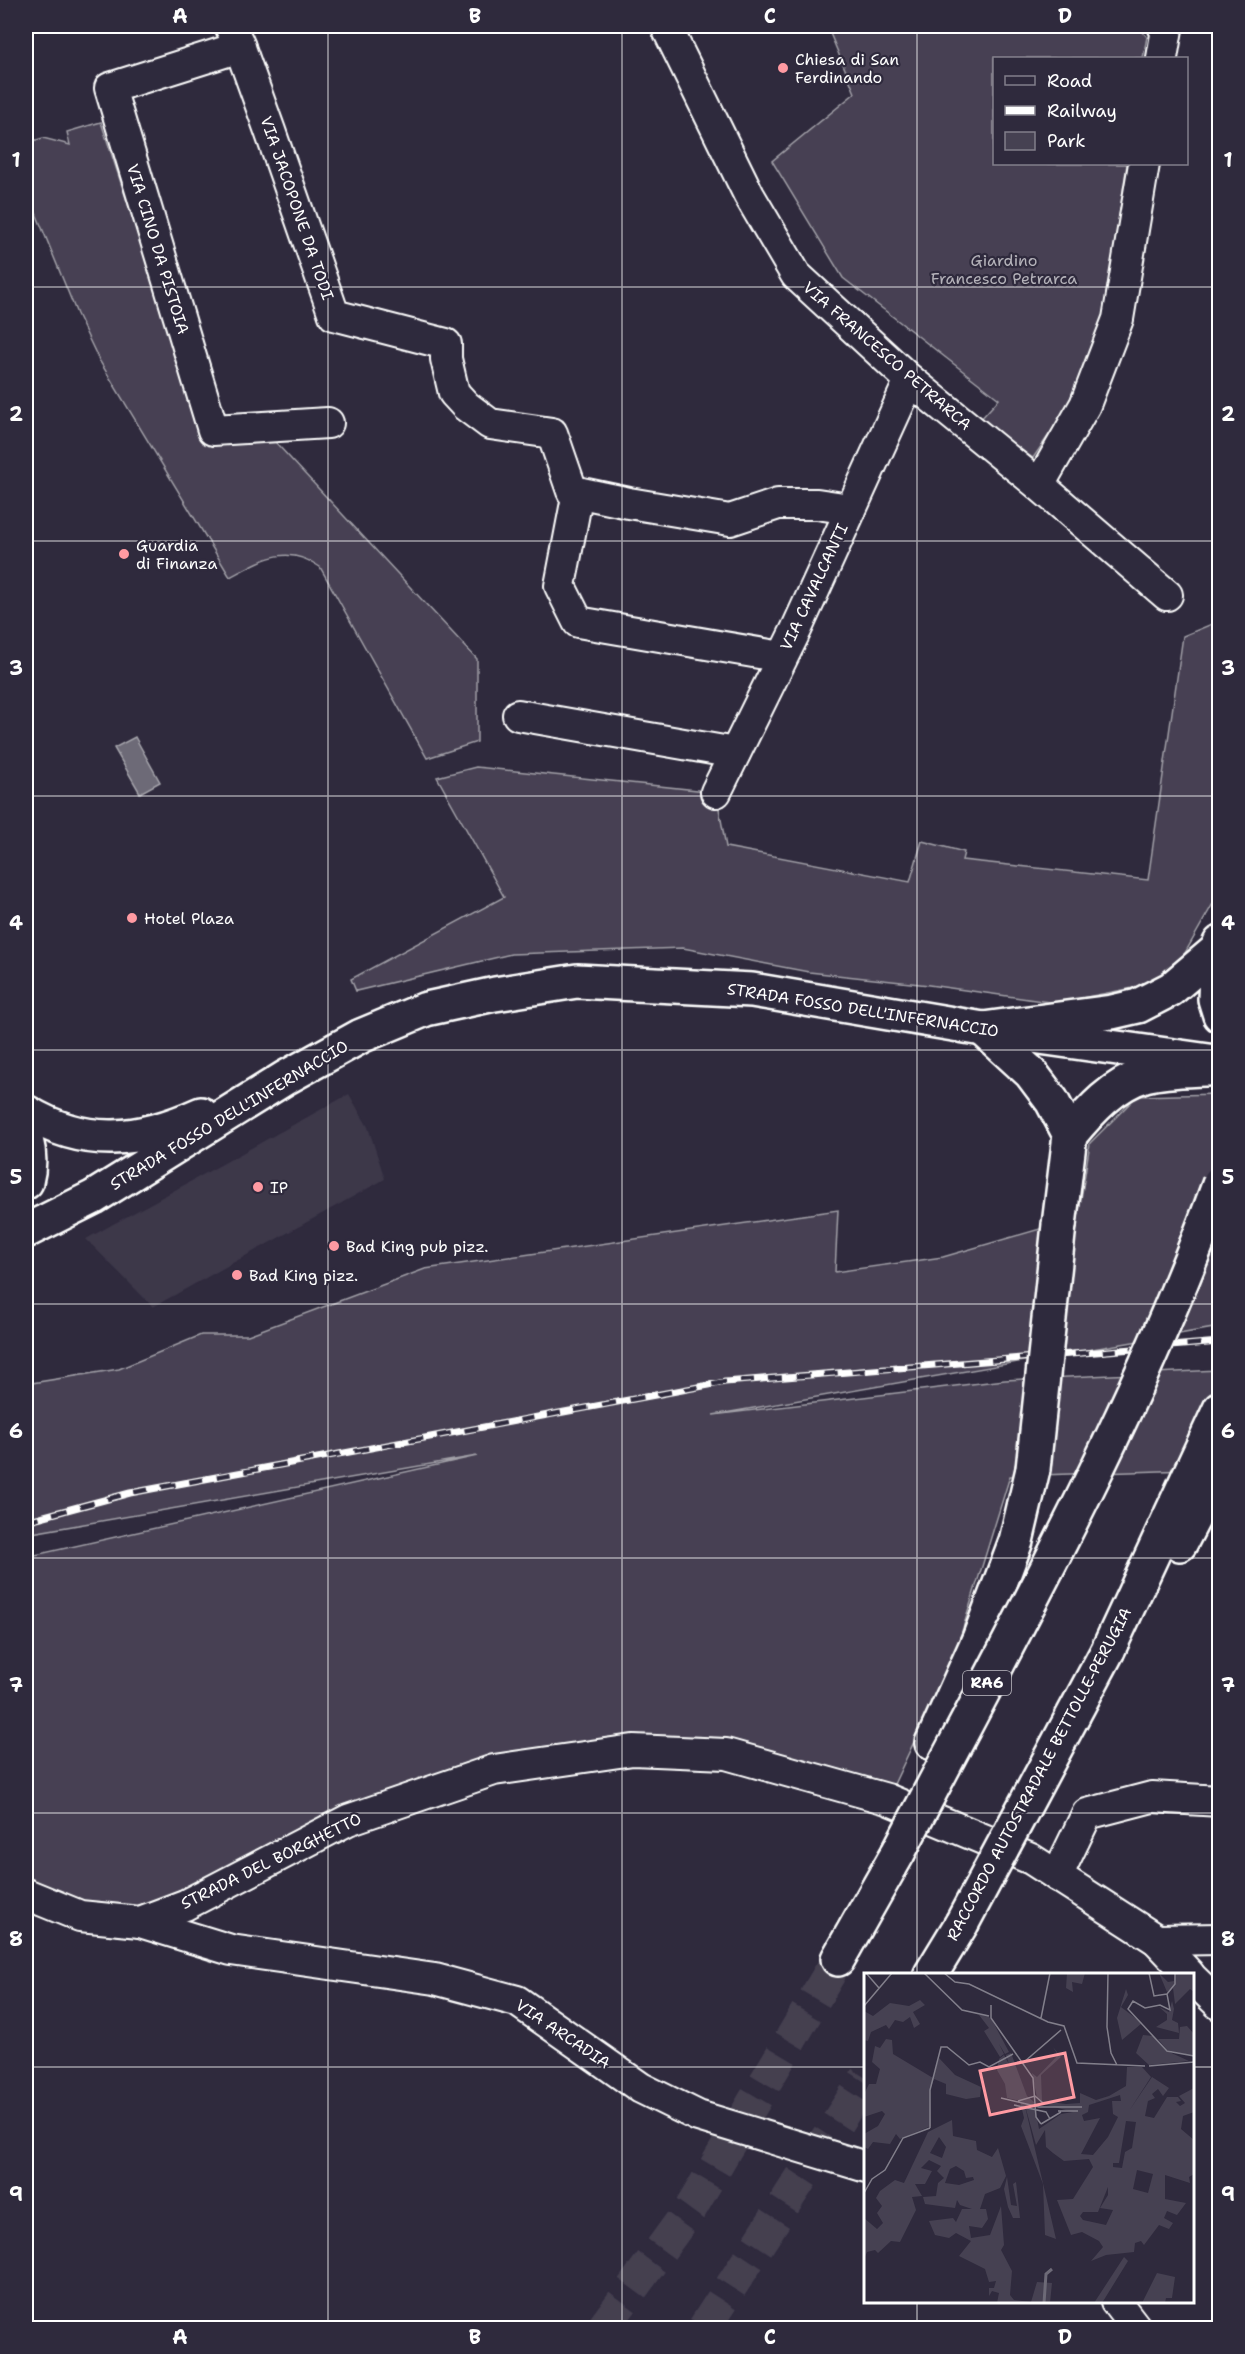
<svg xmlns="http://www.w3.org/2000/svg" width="1245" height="2354" font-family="'Shantell Sans',sans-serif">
<rect width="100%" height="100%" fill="#2f2a3d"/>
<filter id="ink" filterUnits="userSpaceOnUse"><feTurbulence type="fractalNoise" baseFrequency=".0167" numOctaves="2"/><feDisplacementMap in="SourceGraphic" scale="12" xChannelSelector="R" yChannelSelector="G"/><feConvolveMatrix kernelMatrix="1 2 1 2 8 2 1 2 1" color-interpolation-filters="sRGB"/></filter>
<g filter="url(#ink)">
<path fill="#3c3749" d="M349,1094L368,1127L385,1179L153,1307L86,1239Z"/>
<g fill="#464152" stroke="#a2a0a8" stroke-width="1.5">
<path d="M827,26H1138L1147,37L1143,58H994V164H1127L1104,315L1075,397L1033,458L979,421L999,399L843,278L772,161L855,93Z"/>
<path d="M101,122L184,375L209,436L264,430L477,659V742L427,758L320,567C286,543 262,560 230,577L99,360L77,314L27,191H26V143L43,138L70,145L67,132Z"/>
<path d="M1219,621V893L1169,981L1056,1003L929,985L809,972L683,948L511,954L356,991L351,979L504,897L437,777L476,767L716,792L726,847L910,882L922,841L964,852L962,860L1148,880L1183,636Z"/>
<path d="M1219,1094V1327L713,1415L1005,1380L1219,1370V1469L1010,1476L954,1657L887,1799L726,1754L494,1770L140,1922L26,1894V1557L477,1456L26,1534V1384L119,1369L201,1335H248L425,1269L838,1210L835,1272L943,1257L1078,1218L1090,1143L1137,1096Z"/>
</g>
<path fill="#6d6a77" stroke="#a7a6ad" stroke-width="1.5" d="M135,737L160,782L140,793L114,748Z"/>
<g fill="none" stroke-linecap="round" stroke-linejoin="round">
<g stroke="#443f50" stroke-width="33" stroke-dasharray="33 16" stroke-linecap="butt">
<path d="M603,2328L691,2208L838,1959"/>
<path d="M704,2328L866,2078"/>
</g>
<g stroke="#fff" stroke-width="34">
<g id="minor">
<path d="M230,26L238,42L270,131L334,315L446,344V359L454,393L466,406L490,424L552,433L572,491L629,503L730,520L778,504H817L850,509"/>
<path d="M666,26L749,195L796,275L910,380L1039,485L1167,595"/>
<path d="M240,47L110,88L213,430L328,423"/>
<path d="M1162,58L1167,29L1163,26"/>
<path d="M1039,485L1085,405L1118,319L1144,164"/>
<path d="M578,492L560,586L578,622L782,657"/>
<path d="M518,715L735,753"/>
<path d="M716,792L797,628L910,380"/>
<path d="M1057,1876L1087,1814L1152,1797L1220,1801"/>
<path d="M26,1894L80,1916L140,1922L185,1905L348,1820L494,1770L633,1750L726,1754L887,1799L1031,1859L1157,1940L1189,1974"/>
<path d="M140,1922L231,1950L435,1979L517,2001L641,2088L698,2116L866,2167"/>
<path d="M1157,1940L1220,1939"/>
<path d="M1192,1978L1220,2005"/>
<path d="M1116,2302L1136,2328"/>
</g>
</g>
<g stroke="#fff" stroke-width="38">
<g id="major">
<path d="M26,1112C86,1148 139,1142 201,1114"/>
<path d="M26,1139C30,1154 30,1167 26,1182"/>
<path d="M26,1231L94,1197L285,1078L361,1036L426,1009L495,994L577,981L752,990L983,1029L1209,1061"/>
</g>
</g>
<g stroke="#fff" stroke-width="38">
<g id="highway">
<path d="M1217,950L1215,999L1220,1015"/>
<path d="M983,1029L1112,1012L1138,1006L1171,989L1217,950L1220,943"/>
<path d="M983,1029L1031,1073L1052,1101L1070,1135L1059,1225"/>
<path d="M1070,1135C1090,1111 1114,1084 1145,1075C1167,1069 1197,1070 1220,1068"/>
<path d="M1180,1544L1220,1467"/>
<path d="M1108,1650L1220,1409"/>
<path d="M932,1743L979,1639L1016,1541L1033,1469"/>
<path d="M838,1959L898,1853"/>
<path d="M931,1974L962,1923"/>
</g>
</g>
<use href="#minor" stroke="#2f2a3d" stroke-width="30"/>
<use href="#major" stroke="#2f2a3d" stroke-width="33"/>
<use href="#highway" stroke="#2f2a3d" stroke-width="33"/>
<g stroke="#fff" stroke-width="7">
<path id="rail" d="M26,1521L130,1493L725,1382L1220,1342"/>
</g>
<use href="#rail" stroke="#2f2a3d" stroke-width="4.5" stroke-dasharray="14" stroke-linecap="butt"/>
<g stroke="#fff" stroke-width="38" stroke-linecap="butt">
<g id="highway-bridge">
<path d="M1033,1469L1059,1225"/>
<path d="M898,1853C1013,1633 1136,1415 1220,1182"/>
<path d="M962,1923L1108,1650"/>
</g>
</g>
<use href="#highway-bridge" stroke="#2f2a3d" stroke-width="33"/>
</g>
</g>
<path fill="none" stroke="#fff" stroke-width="1.5" stroke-opacity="0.55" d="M328,26V2328M622,26V2328M917,26V1974M26,287H1220M26,541H1220M26,796H1220M26,1050H1220M26,1304H1220M26,1558H1220M26,1813H1220M26,2067H866M1192,2067H1220M917,2302V2328"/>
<g fill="#ff9aa2" stroke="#2f2a3d" stroke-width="2">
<circle cx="783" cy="68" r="6"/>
<circle cx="124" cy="554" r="6"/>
<circle cx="132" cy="918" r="6"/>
<circle cx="258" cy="1187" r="6"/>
<circle cx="334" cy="1246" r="6"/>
<circle cx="237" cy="1275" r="6"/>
</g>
<g text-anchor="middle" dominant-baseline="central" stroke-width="4.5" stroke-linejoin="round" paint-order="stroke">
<rect fill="#2f2a3d" stroke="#c1bfc5" stroke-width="1.5" x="963" y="1671" width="48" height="24" rx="4.5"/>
<g font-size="15" font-weight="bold" fill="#fff">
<text x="987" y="1683">RA6</text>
</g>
<g font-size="16" fill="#fff" stroke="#2f2a3d" text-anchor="start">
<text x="795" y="59">Chiesa di San<tspan x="795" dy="18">Ferdinando</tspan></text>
<text x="136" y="545">Guardia<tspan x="136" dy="18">di Finanza</tspan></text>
<text x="144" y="918">Hotel Plaza</text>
<text x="270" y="1187">IP</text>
<text x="346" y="1246">Bad King pub pizz.</text>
<text x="249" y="1275">Bad King pizz.</text>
</g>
<g font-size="16" fill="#fff" stroke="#2f2a3d">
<text transform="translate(297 208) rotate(71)">VIA JACOPONE DA TODI</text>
<text transform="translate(158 249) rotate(73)">VIA CINO DA PISTOIA</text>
<text transform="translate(887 356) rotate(41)">VIA FRANCESCO PETRARCA</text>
<text transform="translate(814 587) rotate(-65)">VIA CAVALCANTI</text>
<text transform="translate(863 1010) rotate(9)">STRADA FOSSO DELL'INFERNACCIO</text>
<text transform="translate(229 1115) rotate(-31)">STRADA FOSSO DELL'INFERNACCIO</text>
<text transform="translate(1039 1774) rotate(-62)">RACCORDO AUTOSTRADALE BETTOLLE-PERUGIA</text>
<text transform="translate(271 1861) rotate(-26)">STRADA DEL BORGHETTO</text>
<text transform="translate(563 2034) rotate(34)">VIA ARCADIA</text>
</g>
<g font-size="16" fill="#b5b3ba" stroke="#2f2a3d">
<text x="1004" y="260">Giardino<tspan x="1004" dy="18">Francesco Petrarca</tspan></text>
</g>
</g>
<g transform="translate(864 1973)">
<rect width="330" height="330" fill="#2f2a3d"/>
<path d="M203,0H221L218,11L208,9L209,19L202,15ZM295,0L304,9L310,8L311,0H330V19L326,16L311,31L309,15L303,19ZM262,16L264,22L257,34L278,50L258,67L253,45ZM56,27L61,32L49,39L56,51L50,55L46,44L39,49L31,47L25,56L22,52L7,59L4,68L0,67V38L9,43L26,30L45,33ZM308,28L310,36L308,47L314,50L315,60L292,54L303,47V41L295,34L305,39ZM115,42H123L128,47L145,79L141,81L135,71L140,81L136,84L120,58L125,55ZM323,53L330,61V83L303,77L294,66H315L316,54ZM279,62L289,63L301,77L325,88L285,92L272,80ZM22,66L28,67L29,81L69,105L75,85L91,102L117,114L116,124L102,126L82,121V111L70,106L66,117L67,153L36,166L32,161L26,171L9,169L4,176L0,174V161L14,153L21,141L18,138L0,144V121L5,111H12L16,96L8,89L11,73L16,75ZM189,74L197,84L177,102L178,128L202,131L216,130V120L232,127L245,123L262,113L263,94H278L287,104L265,138L288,104L305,115L299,123L294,116L288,121L291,125L284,128L281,143L290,145L303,124H314L317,128L312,129L316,133L321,130L315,123L330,115V139L319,143L317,156L330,167V201L325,204L326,210L301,202V226L322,230L313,242L303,238L300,245L309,250L305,256L295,252L280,272L277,268L271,270L270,279L242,282L227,288L239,274L235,268L218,259L207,262L193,227L209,226L229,194L225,186L200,188L189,180L182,174L181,157L172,172L160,129L192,266L181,262L179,211L157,153L160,145L156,128L143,125L141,111L133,97L135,86L140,82L145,91L142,82L147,80L163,123L170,129L175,156L197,141L209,139L179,131L173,125L168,100L173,104L194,82ZM256,122L257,128H248L249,141L254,144L244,164L229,182L217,181L236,145L220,148L218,142L224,139L225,132ZM262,148L272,149L268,175L261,179L258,195L249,194V190H255ZM273,197L289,201L284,220L269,216ZM244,214V222L236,235L249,237L242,252L219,247L216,243L219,239H234ZM88,147L89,163L112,168L113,177L128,184L134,175L142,203L136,215L121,221L116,236H122L124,246L118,255L105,253L107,265L126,262L137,233L140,272L137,277L148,298L146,322L150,327L167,329L173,309L188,310L186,330H133L135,320L128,318L125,323V315H130L132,308L125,309L121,296L95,283L107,268L92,260L85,265L71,262L65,248L89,245L92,249L98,236H108L96,232L93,227L91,235L61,231L59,224L72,223L74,210L80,205L73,198L77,193L65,187L57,195L68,198L61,211H51L58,223L48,224L52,237L36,269L27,268L14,280L11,277L3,279L0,286V245L13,256L19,250L13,240L18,233L12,225L16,218L31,207L40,210L64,159ZM75,164L82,174L78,185L66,180ZM92,193L100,198L102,205L109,204L110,207L95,212L81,210L86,196ZM143,204L147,232L153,233L149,211L152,209L156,245H149L144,234L140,216ZM260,284L264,288L238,330H230ZM293,300L311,304L308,325H302L301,330H278Z" fill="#464152" fill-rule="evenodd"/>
<path fill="none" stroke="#6d6a77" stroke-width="3" d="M180,330L182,301L188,296"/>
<path fill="none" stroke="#827f8b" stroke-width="1.5" d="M2,0L15,15M60,0L98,37L125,43M80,0L91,9L105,11L184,49L200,53L213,90L281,93M244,0L243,54L247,80L253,92M285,0L290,23L303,21M311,0V11L303,21L306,37L296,32L281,35L269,28L264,36L303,78L330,83M127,32V45L169,105L172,144L177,151M0,33L28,0M177,45L186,0M156,88L160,89L197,57M285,93L330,89M137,125L175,134H218M154,128L171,123L180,131M150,132L182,139L186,146M194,138H214M177,151L197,139M66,155V117L77,74H83L105,92L116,89L125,94L149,81M0,220L8,206L21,197L39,165L66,155"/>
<path fill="#ff9aa2" fill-opacity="0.15" stroke="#ff9aa2" stroke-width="3" d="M201,80L210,124L126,142L116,98Z"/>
<rect width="330" height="330" fill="none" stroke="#fff" stroke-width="3"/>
</g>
<rect width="1245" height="2354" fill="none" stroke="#2f2a3d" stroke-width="66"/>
<rect x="993" y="57" width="195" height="108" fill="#2f2a3d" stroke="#827f8b" stroke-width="1.5"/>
<rect x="1005" y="76" width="30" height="9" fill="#2f2a3d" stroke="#827f8b" stroke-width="1.5"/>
<text x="1047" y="87" font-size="18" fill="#ffffff">Road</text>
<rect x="1005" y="106" width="30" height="9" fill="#ffffff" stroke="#827f8b" stroke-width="1.5"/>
<text x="1047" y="117" font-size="18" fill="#ffffff">Railway</text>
<rect x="1005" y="132" width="30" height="18" fill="#464152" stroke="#827f8b" stroke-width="1.5"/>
<text x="1047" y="147" font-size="18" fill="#ffffff">Park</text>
<rect x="33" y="33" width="1179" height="2288" fill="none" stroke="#fff" stroke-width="2"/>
<g font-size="20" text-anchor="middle" font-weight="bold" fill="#fff">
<text x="180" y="23">A</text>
<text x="475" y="23">B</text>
<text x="770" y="23">C</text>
<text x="1065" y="23">D</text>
<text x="16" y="167">1</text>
<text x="1228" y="167">1</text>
<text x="16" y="421">2</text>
<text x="1228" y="421">2</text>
<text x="16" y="675">3</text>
<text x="1228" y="675">3</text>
<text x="16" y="930">4</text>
<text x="1228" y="930">4</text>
<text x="16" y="1184">5</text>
<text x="1228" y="1184">5</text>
<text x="16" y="1438">6</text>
<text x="1228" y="1438">6</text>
<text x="16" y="1692">7</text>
<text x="1228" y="1692">7</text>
<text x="16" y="1946">8</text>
<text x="1228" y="1946">8</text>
<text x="16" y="2201">9</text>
<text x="1228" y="2201">9</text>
<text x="180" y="2344">A</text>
<text x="475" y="2344">B</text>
<text x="770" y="2344">C</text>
<text x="1065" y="2344">D</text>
</g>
</svg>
